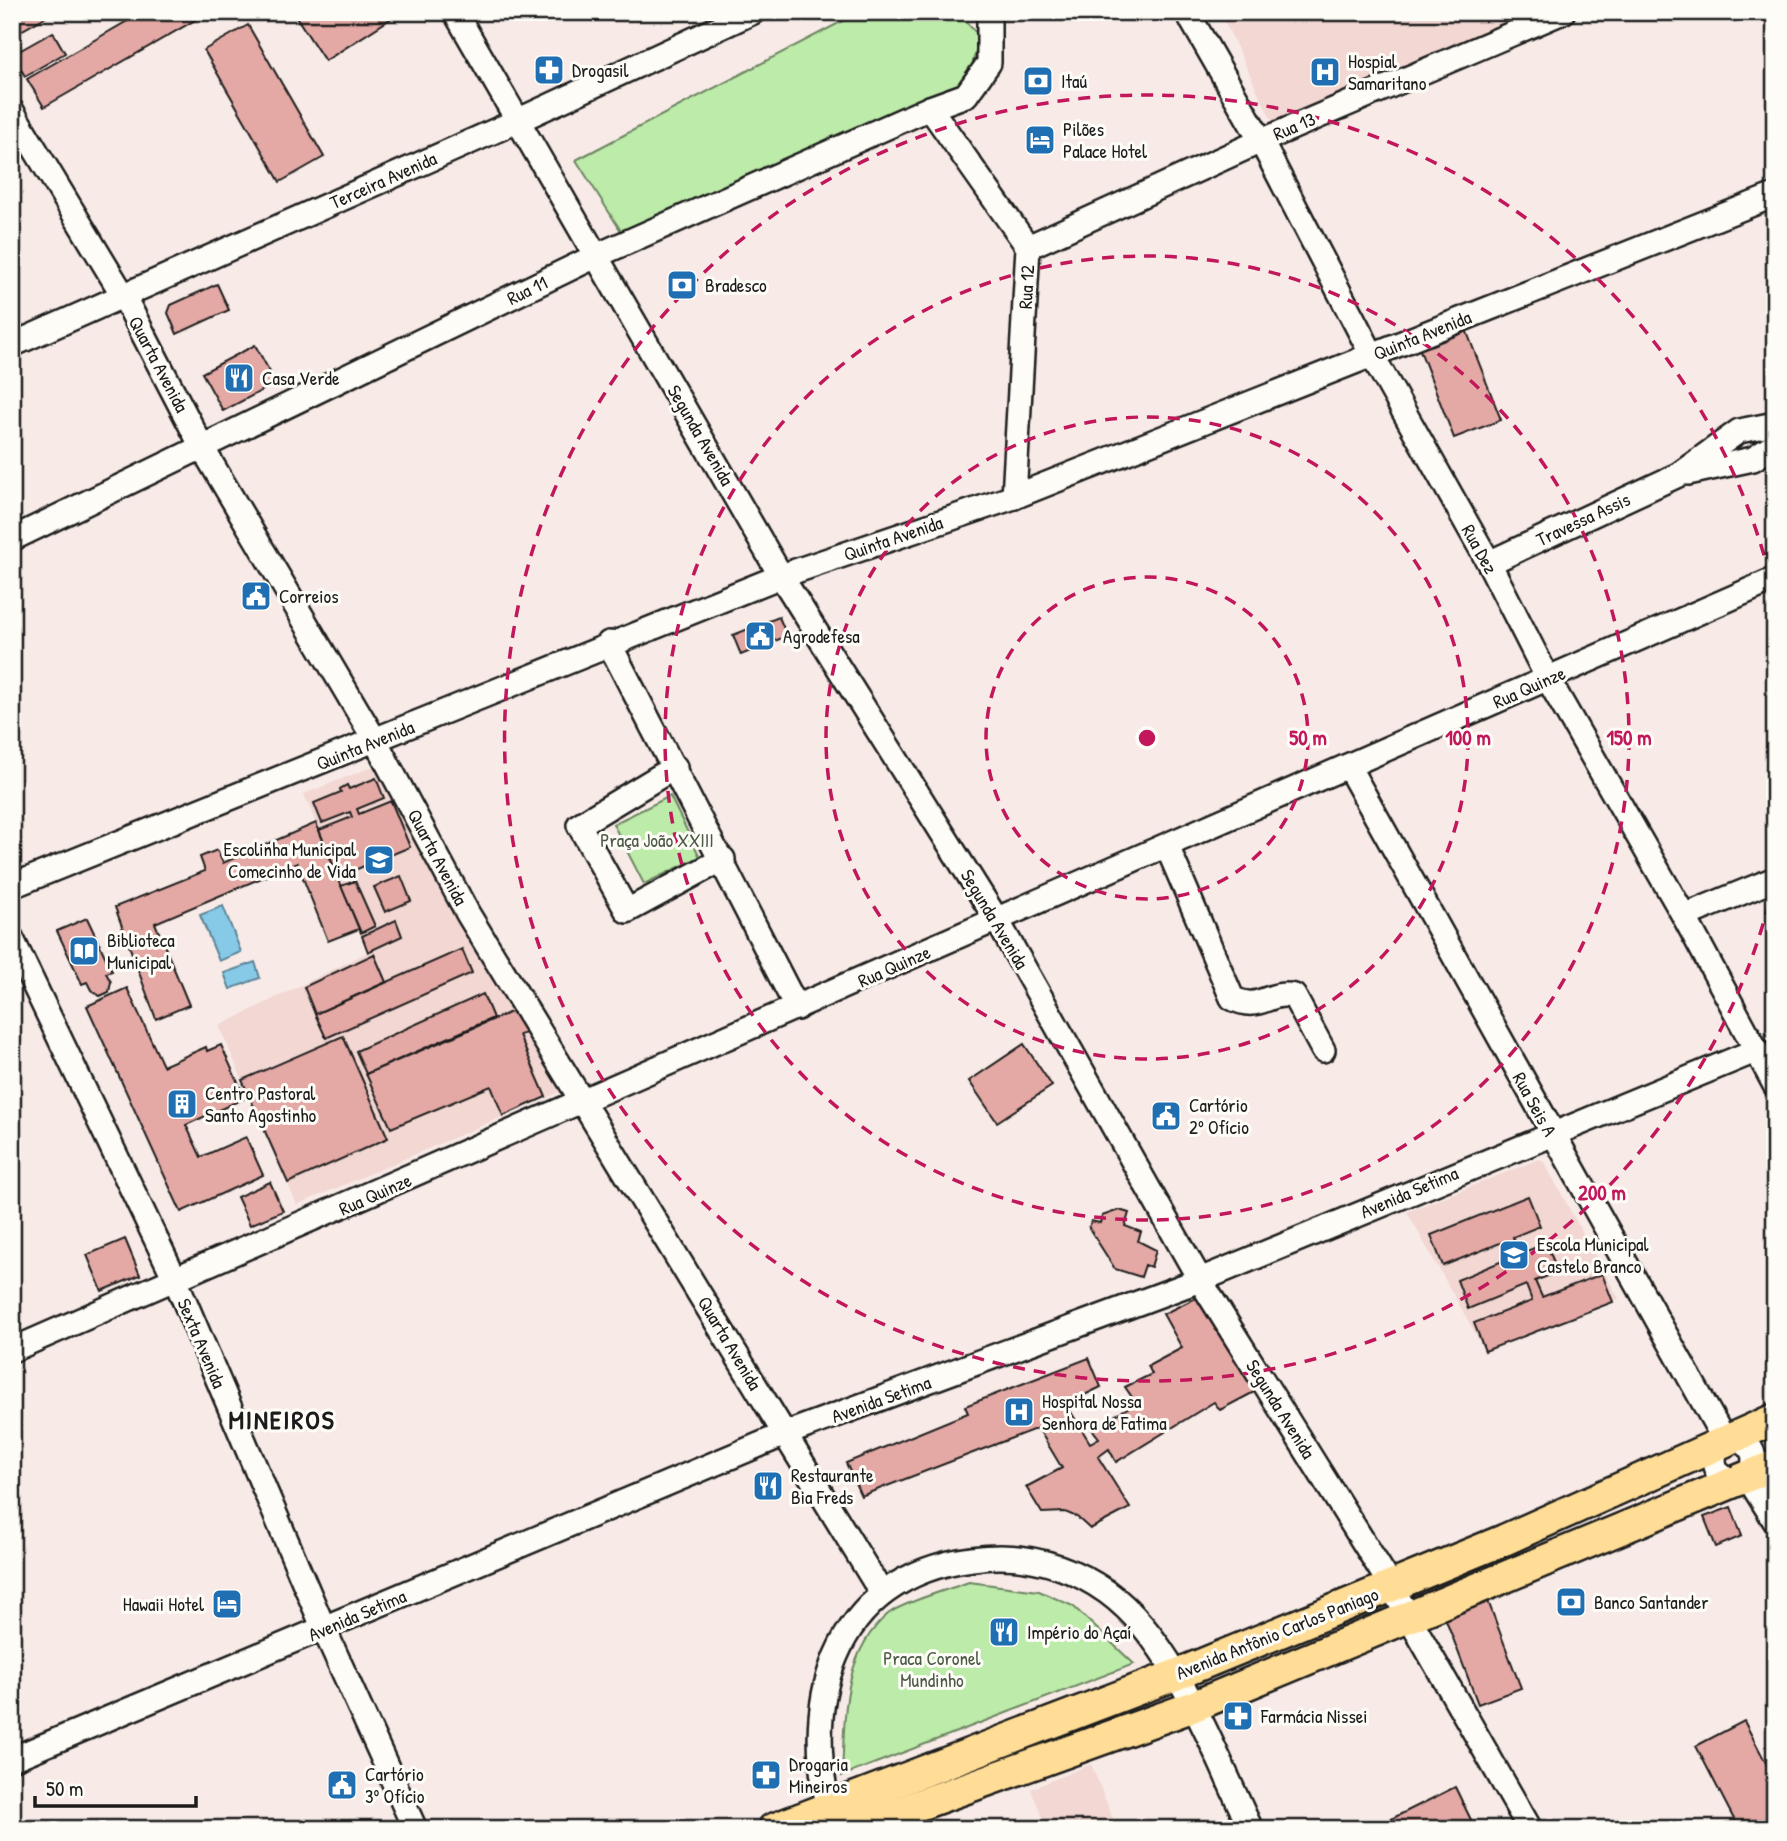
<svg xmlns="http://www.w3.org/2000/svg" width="1787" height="1841" font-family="'Patrick Hand',sans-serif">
<rect width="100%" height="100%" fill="#f8ebe7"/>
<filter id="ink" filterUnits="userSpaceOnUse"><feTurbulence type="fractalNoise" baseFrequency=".0143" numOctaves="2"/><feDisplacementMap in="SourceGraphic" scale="14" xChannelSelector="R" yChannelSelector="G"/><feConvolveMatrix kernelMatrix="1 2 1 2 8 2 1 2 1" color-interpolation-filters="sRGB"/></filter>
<g filter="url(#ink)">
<g fill="#f2d7d3">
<path d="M1220,12H1526L1277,131Z"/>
<path d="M374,766L560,1092L297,1205L219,1026L368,952L304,794Z"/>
<path d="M1539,1159L1544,1162L1619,1299L1485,1351L1407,1212Z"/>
<path d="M1091,1764L1117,1829H1047L1031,1789Z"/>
</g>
<g fill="#bdeba9" stroke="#6c8462" stroke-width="2">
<path d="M860,12H957L980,37L966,86L621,231L576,160Z"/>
<path d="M670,796L700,857L644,884L613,824Z"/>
<path d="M969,1582L1039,1591L1073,1606L1134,1664L842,1776C845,1720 841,1654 888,1614C901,1603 950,1589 969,1582Z"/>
</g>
<g fill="#86cae8" stroke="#5c8496" stroke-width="2">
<path d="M223,906L241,952L219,961L200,915Z"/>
<path d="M255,962L260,978L230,989L224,973Z"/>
</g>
<g fill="#e4a9a5" stroke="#1c1c1c" stroke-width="2">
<path d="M12,12H54L12,36Z"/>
<path d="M143,12H191L195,20L44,107L27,79Z"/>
<path d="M293,12H401L325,61Z"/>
<path d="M248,25L324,157L280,182L204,50Z"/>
<path d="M53,32L65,53L25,76L12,55Z"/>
<path d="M217,284L229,310L177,334L168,313L171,305Z"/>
<path d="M1465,327L1501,420L1454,438L1418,345Z"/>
<path d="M255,345L276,383L223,411L202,373Z"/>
<path d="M779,617L787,636L741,655L733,635Z"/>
<path d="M376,778L384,798L357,809L359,814L391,801L410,847L338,877L319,830L352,817L350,812L322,823L314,803L341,792L340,789L347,785L349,789Z"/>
<path d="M316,823L359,929L328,941L297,863L155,923L189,1005L156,1019L115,907L205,871L200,857L217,850L223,863Z"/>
<path d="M401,876L411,901L385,912L374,887Z"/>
<path d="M355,881L375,926L361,933L341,886Z"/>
<path d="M87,918L112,971L106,973L111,982L109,992L100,996L91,990L87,982L82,984L57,931Z"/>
<path d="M396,920L402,936L368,952L362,936Z"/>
<path d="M462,949L472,973L326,1038L315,1014Z"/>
<path d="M374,954L386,982L315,1014L304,987Z"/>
<path d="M127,988L163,1066L206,1047L207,1051L221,1045L245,1098L186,1125L201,1157L246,1137L263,1175L181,1212L87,1006Z"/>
<path d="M483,994L493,1018L366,1074L356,1051Z"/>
<path d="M513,1011L526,1033L519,1035L546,1097L503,1116L491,1086L391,1128L366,1074Z"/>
<path d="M343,1036L388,1138L288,1183L242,1080Z"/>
<path d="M1024,1044L1052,1086L997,1122L969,1081Z"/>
<path d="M270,1182L283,1211L250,1225L237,1197Z"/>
<path d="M1528,1196L1540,1226L1513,1237L1520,1254L1546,1243L1558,1272L1535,1281L1542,1297L1602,1274L1613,1302L1485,1351L1474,1323L1532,1301L1526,1285L1468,1309L1457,1280L1512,1257L1505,1241L1443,1266L1431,1235Z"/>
<path d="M1119,1210L1129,1213L1125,1226L1141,1232L1138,1241L1156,1250L1151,1267L1145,1265L1141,1277L1115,1269L1089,1228L1091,1221L1100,1223L1102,1216Z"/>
<path d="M125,1239L140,1275L102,1291L87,1255Z"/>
<path d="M1198,1297L1256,1391L1220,1410L1214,1402L1116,1462L1109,1449L1098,1457L1130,1508L1090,1529L1077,1517L1065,1512L1042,1513L1026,1487L1062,1468L1038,1428L861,1496L846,1463L968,1413L965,1406L1089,1358L1101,1387L1066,1404L1090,1443L1099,1438L1092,1429L1136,1403L1125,1387L1152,1374L1148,1366L1182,1348L1163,1314Z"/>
<path d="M1731,1507L1742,1536L1716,1547L1704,1517Z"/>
<path d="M1488,1601L1521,1688L1478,1704L1445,1617Z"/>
<path d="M1744,1721L1775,1780L1774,1829H1739L1696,1746Z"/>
<path d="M1455,1787L1475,1828L1386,1829L1383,1823Z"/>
<path d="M945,1821L948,1829H925Z"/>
</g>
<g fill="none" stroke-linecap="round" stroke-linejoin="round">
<g stroke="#1c1c1c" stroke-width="28">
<g id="minor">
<path d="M455,12L781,576L997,920L1200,1280L1391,1586L1530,1829"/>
<path d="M1187,12L1261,141L1372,355L1489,563L1548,679L1684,916L1775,1085"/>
<path d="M930,108L1028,247L1014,497"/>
<path d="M12,111L123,295L203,449L376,742L468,914L881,1592"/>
<path d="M1028,247L1261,141L1563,12"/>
<path d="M12,345L517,121L753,12"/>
<path d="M1688,473L1753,459L1775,445"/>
<path d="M12,539L598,255L930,108L966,95L989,63V12"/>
<path d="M1489,563L1678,475L1739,431L1775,424"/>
<path d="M609,643L797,1008"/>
<path d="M1348,766L1725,1441"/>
<path d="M675,767L579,825L627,911L723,859"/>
<path d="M1167,846L1232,998C1260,1013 1268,990 1294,996L1323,1050"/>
<path d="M12,886L781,576L1014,497L1775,195"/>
<path d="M1684,916L1775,879"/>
<path d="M12,939L176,1281L324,1629L415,1829"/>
<path d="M12,1350L1775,579"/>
<circle cx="1734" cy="1460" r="20"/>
<path d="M1748,1478L1775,1521"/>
<path d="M12,1759L785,1434L1200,1280L1755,1051"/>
<path d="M835,1829C796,1708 831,1577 972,1559C1022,1552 1066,1563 1107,1592C1176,1642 1214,1753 1251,1829"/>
</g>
</g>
<g stroke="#1c1c1c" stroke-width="35">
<g id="major">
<path d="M773,1829L1178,1674L1504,1540L1775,1419"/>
<path d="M852,1829L1192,1707L1775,1465"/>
</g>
</g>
<use href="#minor" stroke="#fdfcf7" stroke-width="23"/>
<use href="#major" stroke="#ffdd96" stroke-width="30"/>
</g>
</g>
<g fill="none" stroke="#c2185b" stroke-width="3.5" stroke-dasharray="12 9">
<circle cx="1147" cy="738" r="161"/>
<circle cx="1147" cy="738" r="321"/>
<circle cx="1147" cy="738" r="482"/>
<path d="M1774 883A643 643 0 1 1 1774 593"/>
</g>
<defs>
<g id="pharmacy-square" transform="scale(1.575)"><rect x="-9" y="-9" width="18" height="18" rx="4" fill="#1f6fb2" stroke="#fdfcf7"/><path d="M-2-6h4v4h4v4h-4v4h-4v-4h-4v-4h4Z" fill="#fff"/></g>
<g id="hospital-square" transform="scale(1.575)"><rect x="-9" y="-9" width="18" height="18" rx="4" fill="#1f6fb2" stroke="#fdfcf7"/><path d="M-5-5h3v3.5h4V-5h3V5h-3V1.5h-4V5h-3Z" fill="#fff"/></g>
<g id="bank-square" transform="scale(1.575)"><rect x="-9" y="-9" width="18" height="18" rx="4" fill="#1f6fb2" stroke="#fdfcf7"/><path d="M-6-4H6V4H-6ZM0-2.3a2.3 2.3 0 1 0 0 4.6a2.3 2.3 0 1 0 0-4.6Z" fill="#fff"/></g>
<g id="hotel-square" transform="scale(1.575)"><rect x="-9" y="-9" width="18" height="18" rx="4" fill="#1f6fb2" stroke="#fdfcf7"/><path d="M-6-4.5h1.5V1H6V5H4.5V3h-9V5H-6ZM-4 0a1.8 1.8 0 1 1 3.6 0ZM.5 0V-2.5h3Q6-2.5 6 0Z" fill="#fff"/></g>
<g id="restaurant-square" transform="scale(1.575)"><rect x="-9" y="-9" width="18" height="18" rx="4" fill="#1f6fb2" stroke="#fdfcf7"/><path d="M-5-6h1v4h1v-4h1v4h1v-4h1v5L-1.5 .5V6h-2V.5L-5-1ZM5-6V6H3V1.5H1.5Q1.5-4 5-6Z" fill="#fff"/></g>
<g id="civic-square" transform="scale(1.575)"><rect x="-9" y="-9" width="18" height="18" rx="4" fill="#1f6fb2" stroke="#fdfcf7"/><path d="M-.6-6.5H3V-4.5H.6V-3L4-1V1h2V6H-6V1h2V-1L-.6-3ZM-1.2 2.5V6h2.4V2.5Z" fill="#fff"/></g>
<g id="school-square" transform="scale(1.575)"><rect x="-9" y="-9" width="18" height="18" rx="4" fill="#1f6fb2" stroke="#fdfcf7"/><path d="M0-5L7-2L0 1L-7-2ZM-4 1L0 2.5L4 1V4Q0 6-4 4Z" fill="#fff"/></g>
<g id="library-square" transform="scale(1.575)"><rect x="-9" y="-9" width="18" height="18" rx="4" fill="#1f6fb2" stroke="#fdfcf7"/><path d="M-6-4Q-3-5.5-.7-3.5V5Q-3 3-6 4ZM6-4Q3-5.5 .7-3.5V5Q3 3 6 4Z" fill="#fff"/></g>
<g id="building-square" transform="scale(1.575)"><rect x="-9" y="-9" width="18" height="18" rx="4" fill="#1f6fb2" stroke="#fdfcf7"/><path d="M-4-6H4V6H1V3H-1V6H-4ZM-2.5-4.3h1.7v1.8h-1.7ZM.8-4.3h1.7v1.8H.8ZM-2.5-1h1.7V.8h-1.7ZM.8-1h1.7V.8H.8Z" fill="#fff"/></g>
</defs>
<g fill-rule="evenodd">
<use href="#pharmacy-square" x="549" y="70"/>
<use href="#hospital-square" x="1325" y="72"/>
<use href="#bank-square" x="1038" y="81"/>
<use href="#hotel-square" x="1040" y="140"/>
<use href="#bank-square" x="682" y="285"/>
<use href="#restaurant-square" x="239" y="378"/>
<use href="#civic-square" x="256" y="596"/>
<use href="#civic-square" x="760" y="636"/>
<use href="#school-square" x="379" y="860"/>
<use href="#library-square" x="84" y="951"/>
<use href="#building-square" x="182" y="1104"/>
<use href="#civic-square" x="1166" y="1116"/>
<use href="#school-square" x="1514" y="1255"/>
<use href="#hospital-square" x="1019" y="1412"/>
<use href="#restaurant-square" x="768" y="1486"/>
<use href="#bank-square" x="1571" y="1602"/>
<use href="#hotel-square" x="227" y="1604"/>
<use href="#restaurant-square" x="1004" y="1632"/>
<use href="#pharmacy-square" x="1238" y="1716"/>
<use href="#pharmacy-square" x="766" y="1775"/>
<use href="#civic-square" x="342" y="1785"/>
</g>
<g text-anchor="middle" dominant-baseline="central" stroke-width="6" stroke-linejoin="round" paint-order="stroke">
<g font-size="19" fill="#1c1c1c" stroke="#fdfcf7" text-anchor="start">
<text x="1348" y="61">Hospial<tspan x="1348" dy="22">Samaritano</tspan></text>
<text x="572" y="70">Drogasil</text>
<text x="1061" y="81">Itaú</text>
<text x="1063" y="129">Pilões<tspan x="1063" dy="22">Palace Hotel</tspan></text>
<text x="705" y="285">Bradesco</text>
<text x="262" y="378">Casa Verde</text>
<text x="279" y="596">Correios</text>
<text x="783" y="636">Agrodefesa</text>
<text x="356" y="849" text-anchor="end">Escolinha Municipal<tspan x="356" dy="22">Comecinho de Vida</tspan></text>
<text x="107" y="940">Biblioteca<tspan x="107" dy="22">Municipal</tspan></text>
<text x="205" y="1093">Centro Pastoral<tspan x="205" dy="22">Santo Agostinho</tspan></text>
<text x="1189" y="1105">Cartório<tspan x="1189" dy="22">2º Ofício</tspan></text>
<text x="1537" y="1244">Escola Municipal<tspan x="1537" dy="22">Castelo Branco</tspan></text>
<text x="1042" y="1401">Hospital Nossa<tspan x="1042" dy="22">Senhora de Fatima</tspan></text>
<text x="791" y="1475">Restaurante<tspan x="791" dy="22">Bia Freds</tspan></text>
<text x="1594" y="1602">Banco Santander</text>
<text x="204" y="1604" text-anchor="end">Hawaii Hotel</text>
<text x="1027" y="1632">Império do Açaí</text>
<text x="1261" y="1716">Farmácia Nissei</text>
<text x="789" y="1764">Drogaria<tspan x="789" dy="22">Mineiros</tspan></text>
<text x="365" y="1774">Cartório<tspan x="365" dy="22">3º Ofício</tspan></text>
</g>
<g font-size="19" fill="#1c1c1c" stroke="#fdfcf7">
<text transform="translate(1294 126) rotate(-23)">Rua 13</text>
<text transform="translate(383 180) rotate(-24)">Terceira Avenida</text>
<text transform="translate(1026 287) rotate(-87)">Rua 12</text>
<text transform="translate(527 290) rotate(-26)">Rua 11</text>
<text transform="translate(1422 335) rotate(-22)">Quinta Avenida</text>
<text transform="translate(159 364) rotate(62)">Quarta Avenida</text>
<text transform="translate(701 435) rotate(60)">Segunda Avenida</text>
<text transform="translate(1583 519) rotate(-25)">Travessa Assis</text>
<text transform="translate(893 538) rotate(-19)">Quinta Avenida</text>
<text transform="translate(1480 549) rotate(61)">Rua Dez</text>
<text transform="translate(1529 687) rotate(-24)">Rua Quinze</text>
<text transform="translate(365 745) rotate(-22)">Quinta Avenida</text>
<text transform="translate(438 857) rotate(62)">Quarta Avenida</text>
<text transform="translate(995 919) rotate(59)">Segunda Avenida</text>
<text transform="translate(894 966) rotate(-24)">Rua Quinze</text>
<text transform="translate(1535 1104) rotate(61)">Rua Seis A</text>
<text transform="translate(1409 1192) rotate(-23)">Avenida Setima</text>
<text transform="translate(375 1194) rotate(-24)">Rua Quinze</text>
<text transform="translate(202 1343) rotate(67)">Sexta Avenida</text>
<text transform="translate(730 1343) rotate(59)">Quarta Avenida</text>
<text transform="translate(881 1399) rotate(-20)">Avenida Setima</text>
<text transform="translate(1281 1409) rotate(58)">Segunda Avenida</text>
<text transform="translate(357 1615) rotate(-23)">Avenida Setima</text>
<text transform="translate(1277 1633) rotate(-22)">Avenida Antônio Carlos Paniago</text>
</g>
<g font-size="19" fill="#4c5a46" stroke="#fdfcf7">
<text x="657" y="840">Praça João XXIII</text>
<text x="932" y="1658">Praca Coronel<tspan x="932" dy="22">Mundinho</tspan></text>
</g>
<g font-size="26" font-weight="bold" letter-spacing="2" fill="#1c1c1c" stroke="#fdfcf7">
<text x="282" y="1419">MINEIROS</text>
</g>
</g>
<circle cx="1147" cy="738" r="10" fill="#c2185b" stroke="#fdfcf7" stroke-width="3.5"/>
<g font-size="21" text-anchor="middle" font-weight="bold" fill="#c2185b" stroke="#fdfcf7" stroke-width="6" stroke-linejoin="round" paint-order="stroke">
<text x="1308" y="745">50 m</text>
<text x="1468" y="745">100 m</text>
<text x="1629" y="745">150 m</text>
<text x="1602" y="1200">200 m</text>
</g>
<rect width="1787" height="1841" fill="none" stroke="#fdfcf7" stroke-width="42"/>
<rect x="21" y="21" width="1745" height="1799" fill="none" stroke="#1c1c1c" stroke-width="2.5" filter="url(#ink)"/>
<path d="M35 1796v10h161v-10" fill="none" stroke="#1c1c1c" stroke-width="3.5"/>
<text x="46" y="1796" font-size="21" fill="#1c1c1c" stroke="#fdfcf7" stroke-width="5" paint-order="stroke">50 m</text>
</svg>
